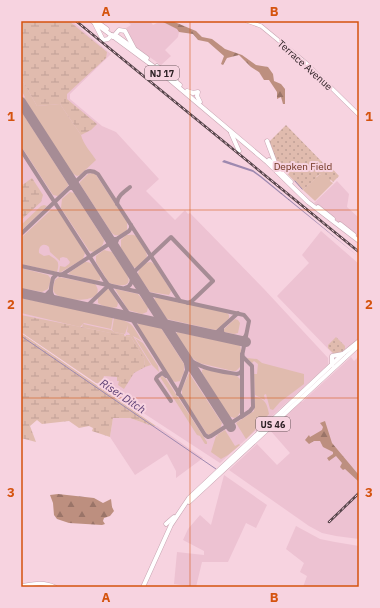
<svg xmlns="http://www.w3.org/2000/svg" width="380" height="608" font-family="'IBM Plex Sans',sans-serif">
<defs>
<pattern id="forest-firs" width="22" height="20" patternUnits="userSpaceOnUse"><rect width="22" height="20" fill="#bd8f7f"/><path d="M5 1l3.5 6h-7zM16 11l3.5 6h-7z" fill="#9a7468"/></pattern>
<pattern id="wetland-marsh" width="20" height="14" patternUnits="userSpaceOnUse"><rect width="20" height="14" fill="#e0bbae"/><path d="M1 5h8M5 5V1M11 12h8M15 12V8" fill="none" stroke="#c0a096"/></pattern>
<pattern id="park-dots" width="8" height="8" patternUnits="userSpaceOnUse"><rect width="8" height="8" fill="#e0bbae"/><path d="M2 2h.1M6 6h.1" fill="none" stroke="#c0a096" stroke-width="1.8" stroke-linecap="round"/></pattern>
<pattern id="water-ripples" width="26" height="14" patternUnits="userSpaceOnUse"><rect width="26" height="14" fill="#9e89b0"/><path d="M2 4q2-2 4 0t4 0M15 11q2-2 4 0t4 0" fill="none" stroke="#81708f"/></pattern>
</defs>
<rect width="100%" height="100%" fill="#f7d3e0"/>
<g fill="#edc2d2">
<path d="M21,21H72L111,54L70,94V99L102,126L116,132L159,179L146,191L175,220L185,210L188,214L190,213L264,289L328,358V365L220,463L99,384L96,383L21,332Z"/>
<path d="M127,21H150L153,25L161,21L178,29L179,32L178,37L165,50L171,56L161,65L134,46L126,28L131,25Z"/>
<path d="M337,181L349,194L347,207L359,218V238L314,203Z"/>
<path d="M321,231L359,264V339L339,355L333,354L277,296L309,263L302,255Z"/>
<path d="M359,356V539L336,536L322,533L309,526L229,470L257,444L277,465L290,453L269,429L300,401L302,402L351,357L354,361Z"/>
<path d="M113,418H130L152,426H157L203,458L176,478V471L167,454L135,475L110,437Z"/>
<path d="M224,475L267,505L256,528L246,523L228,562H202L196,587L174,584L177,552L204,555V551L183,540L188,529L200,515L211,525Z"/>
<path d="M296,526L320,539L335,542L359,546V587H303L307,576L300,572L304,563L286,549Z"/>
</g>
<g fill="#e0bbae">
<path d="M21,78L37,106L60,104L81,135C83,144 91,152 96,160L80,175L77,176L72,173L24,98L25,97L21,90Z"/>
<path d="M21,111L68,184V186L58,196L53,195L21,146Z"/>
<path d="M93,173L96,175L127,222V230C121,235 116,238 111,232L80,184V182L88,174Z"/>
<path d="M320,174L333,183L315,201L303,190Z"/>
<path d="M70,192L74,193L104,240C103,247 99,249 94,252L89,251L88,249L61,208L62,199Z"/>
<path d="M44,205L47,206L21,231V225L41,206Z"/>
<path d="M51,210H57L60,213L85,253L83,259L61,272H59L60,266L65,267L69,264L70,262L67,258L63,257L60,258V261L50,252L49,247C44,242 38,246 39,253L44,256L49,255C58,261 60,261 57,272L21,264V238Z"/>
<path d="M126,235C130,235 133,234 136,236C139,239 147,251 147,256C146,260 140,265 136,268L133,267L121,248V240Z"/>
<path d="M104,250L112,252C116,259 126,270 128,277C132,289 115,285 109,283L96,262V256Z"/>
<path d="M85,262C93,261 96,270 100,276V280L96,281L69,274L70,272Z"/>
<path d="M151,262L155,265L171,291L169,295L150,292L138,275C138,268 144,262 151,262Z"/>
<path d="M21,268L48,275L51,279L48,289L42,292L21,288Z"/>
<path d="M59,277L95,284C110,304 60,303 54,292C52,288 54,284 55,280Z"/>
<path d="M107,289L110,290L118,303L117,307C111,309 102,306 98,303V298Z"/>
<path d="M115,289L138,294L148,307L147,312L142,314L128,310Z"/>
<path d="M157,297L226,312L229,315V318L219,329L215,330L167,319L154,300L155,298Z"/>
<path d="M21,298L113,317L111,329L84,323L80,327L21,313Z"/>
<path d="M114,318C133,322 132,325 142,341L133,336L151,365L145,367L144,358L131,337L126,336V335H130L129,333L127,332L128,325L125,334L114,332L112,330Z"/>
<path d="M235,319L238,320L240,323L238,333L234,334L224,332V329Z"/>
<path d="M140,323L161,328L184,364V372L180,381L175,382L171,379L138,327V324Z"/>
<path d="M83,324L111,330L114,332L124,334V336L82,327Z"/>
<path d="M177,332L240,345L241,350L240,367L236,371H233L199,363L191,357L176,334Z"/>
<path d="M135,338L143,343L158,366L159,372L152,365Z"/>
<path d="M247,358L257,359L262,363L304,374V384L280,402L273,410L270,409L266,394L264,395L265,400L255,395L254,374H257L258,364L254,361L252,363Z"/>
<path d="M204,369L237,376L240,379L241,411L237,417L234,418L229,416L202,373V370Z"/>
<path d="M189,373L222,423L220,429L210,435L207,434L182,396V389Z"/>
<path d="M162,376L166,379L207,442V444H205L200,436L197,435L160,377Z"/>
<path d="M255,397C265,398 267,404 269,414L261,423L260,422L257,423L258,425L261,424L246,439L236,423L254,411Z"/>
<path d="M225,430L235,446L239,444L240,445L228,455L221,459L211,452L216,436H217L218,437L217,435Z"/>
</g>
<g fill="url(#forest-firs)">
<path d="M161,21H172L196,31L202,37L212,39L225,49L242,55L256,65L268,67L273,74L274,81L281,84L285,89V104H283L281,97L277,99V92L269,80H264L259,72L251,67L239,55L227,58L223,65L221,64L224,56L208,42L198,40L193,34L179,32L177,29Z"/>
<path d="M325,421L332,443L358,474L359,473V482L345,469L343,470L340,467L342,463L336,456L329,461L327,458L333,454V452L323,447L320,441H314L309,444L305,440L309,435L310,437L322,430L323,427L320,423Z"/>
<path d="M58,494L94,498L103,503L111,499L112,507L114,511L110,516L104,518L103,521L105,524L102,525L69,523L57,519L54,515L53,503L50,495Z"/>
</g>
<g fill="url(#wetland-marsh)">
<path d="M21,21H69L107,52L106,58L67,94V99L97,124L91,130L81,135L60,104L37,106L21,78Z"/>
<path d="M32,178L43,195L41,202L21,220V186Z"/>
<path d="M21,315L131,337L144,358L145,367L134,373L124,389L118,385L119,381H117V377L104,376L102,381V384L96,383L21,332Z"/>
<path d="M21,333L156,426H152L130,418H113L110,437L92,431L93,428L89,426L79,428L69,421L42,424L37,420L30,426L36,442L21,438Z"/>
</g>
<g fill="url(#park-dots)">
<path d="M286,125L324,164L326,162L339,176L333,182L331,180L328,182L320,174L316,177L318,179L317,180L315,179L303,190L274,160L269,142Z"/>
<path d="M336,337L345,346V349L339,354L335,355L328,348V345Z"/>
</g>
<path fill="url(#water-ripples)" d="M224,160L253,170L261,176L359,257L260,177L253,172L222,162Z"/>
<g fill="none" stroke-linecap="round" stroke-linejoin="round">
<g stroke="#9e89b0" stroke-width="1">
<path d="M295,181L302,189"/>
<path d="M21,336L216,469"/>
</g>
<g stroke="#a68c95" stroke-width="4">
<path d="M21,150L104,279L130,316L205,435L208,437L211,436L242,416V356L249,321L244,315L21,266"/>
<path d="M70,188H74L78,190"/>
<path d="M117,204C117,196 124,192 130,187"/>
<path d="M21,234L86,172C91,170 94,171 98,174L180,301"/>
<path d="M107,235L112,239H116"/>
<path d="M116,250L115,245L117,240"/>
<path d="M129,270L133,272L135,271L171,237L213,281L192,301L188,303"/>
<path d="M60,275L63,274L129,231L131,228V225"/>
<path d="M125,288C132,286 132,281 132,274"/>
<path d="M40,297L46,295L50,291"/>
<path d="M57,301C48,294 51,287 53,278L57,274"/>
<path d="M81,306L88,305L109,285"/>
<path d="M222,328V332L226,337"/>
<path d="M210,334L217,332L238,313"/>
<path d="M238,340L244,338L246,335"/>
<path d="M185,356C199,369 219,371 237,374L240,373L242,370"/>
<path d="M166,376L162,373L157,377L156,379L171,401"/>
<path d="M178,394L187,370L185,357"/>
<path d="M241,417L250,411L253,407L252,366L243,357L242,354"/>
</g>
<g stroke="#a68c95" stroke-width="10">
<path d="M21,102L231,427"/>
<path d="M21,293L246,342"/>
</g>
<g stroke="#c8a5b2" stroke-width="4.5">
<g id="major">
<path d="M247,21L261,26L306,63L359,115"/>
<path d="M21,586C33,584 43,581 55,587"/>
</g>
</g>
<g stroke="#c8a5b2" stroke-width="5">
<g id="highway">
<path d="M92,21L157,69L267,162L308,202L359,241"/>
<path d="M96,21L107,29"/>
<path d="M95,24L103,40L108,39L112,35"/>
<path d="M117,36L147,58"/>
<path d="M113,37L119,30L125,31L134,48"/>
<path d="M157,66L180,85"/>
<path d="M187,91L193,93L198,92L197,96L200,102"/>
<path d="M231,133L239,151"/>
<path d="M267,141L276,165"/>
<path d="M269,160L291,182"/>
<path d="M318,207L333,219"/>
<path d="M340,224L354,235"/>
<path d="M332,365V356L343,354"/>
<path d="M189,502L359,345"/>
<path d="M166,524L174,517"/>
<path d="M143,587L171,525L189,498L343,354L359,341"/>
</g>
</g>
<use href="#major" stroke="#fff" stroke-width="3.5"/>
<use href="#highway" stroke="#fff" stroke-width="4"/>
<g stroke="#56444a" stroke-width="2.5">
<g id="rail">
<path d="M76,21L359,252"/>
<path d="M329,522L359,493"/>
</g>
</g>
<use href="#rail" stroke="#f7d3e0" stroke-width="1" stroke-dasharray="3" stroke-linecap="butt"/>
</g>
<path fill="none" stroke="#d5530e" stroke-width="1" stroke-opacity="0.55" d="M190,21V587M21,210H359M21,398H359"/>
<g text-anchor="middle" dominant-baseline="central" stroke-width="4" stroke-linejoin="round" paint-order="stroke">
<g fill="#f7d3e0" stroke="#6a565c" stroke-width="1">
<rect x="145" y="66" width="34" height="14" rx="3"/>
<rect x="256" y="417" width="34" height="14" rx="3"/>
</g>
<g font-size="9" font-weight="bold" fill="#2d2024">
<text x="162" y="73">NJ 17</text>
<text x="273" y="424">US 46</text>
</g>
<g font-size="10" fill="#2d2024" stroke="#f7d3e0">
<text transform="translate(305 65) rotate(42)">Terrace Avenue</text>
</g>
<g font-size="10" fill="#6e321d" stroke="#f7d3e0">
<text x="303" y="166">Depken Field</text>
</g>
<g font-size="11" font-style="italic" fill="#5e4175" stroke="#f7d3e0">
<text transform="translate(123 396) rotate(34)">Riser Ditch</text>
</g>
</g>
<rect width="380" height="608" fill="none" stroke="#f7d3e0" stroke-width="44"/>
<rect x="22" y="22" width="336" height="564" fill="none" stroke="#d5530e" stroke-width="1.5"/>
<g font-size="13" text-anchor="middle" font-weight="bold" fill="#d5530e">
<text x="106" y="16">A</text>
<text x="274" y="16">B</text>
<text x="11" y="121">1</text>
<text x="369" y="121">1</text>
<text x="11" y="309">2</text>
<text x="369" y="309">2</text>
<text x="11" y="497">3</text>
<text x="369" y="497">3</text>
<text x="106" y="602">A</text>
<text x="274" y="602">B</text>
</g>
</svg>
